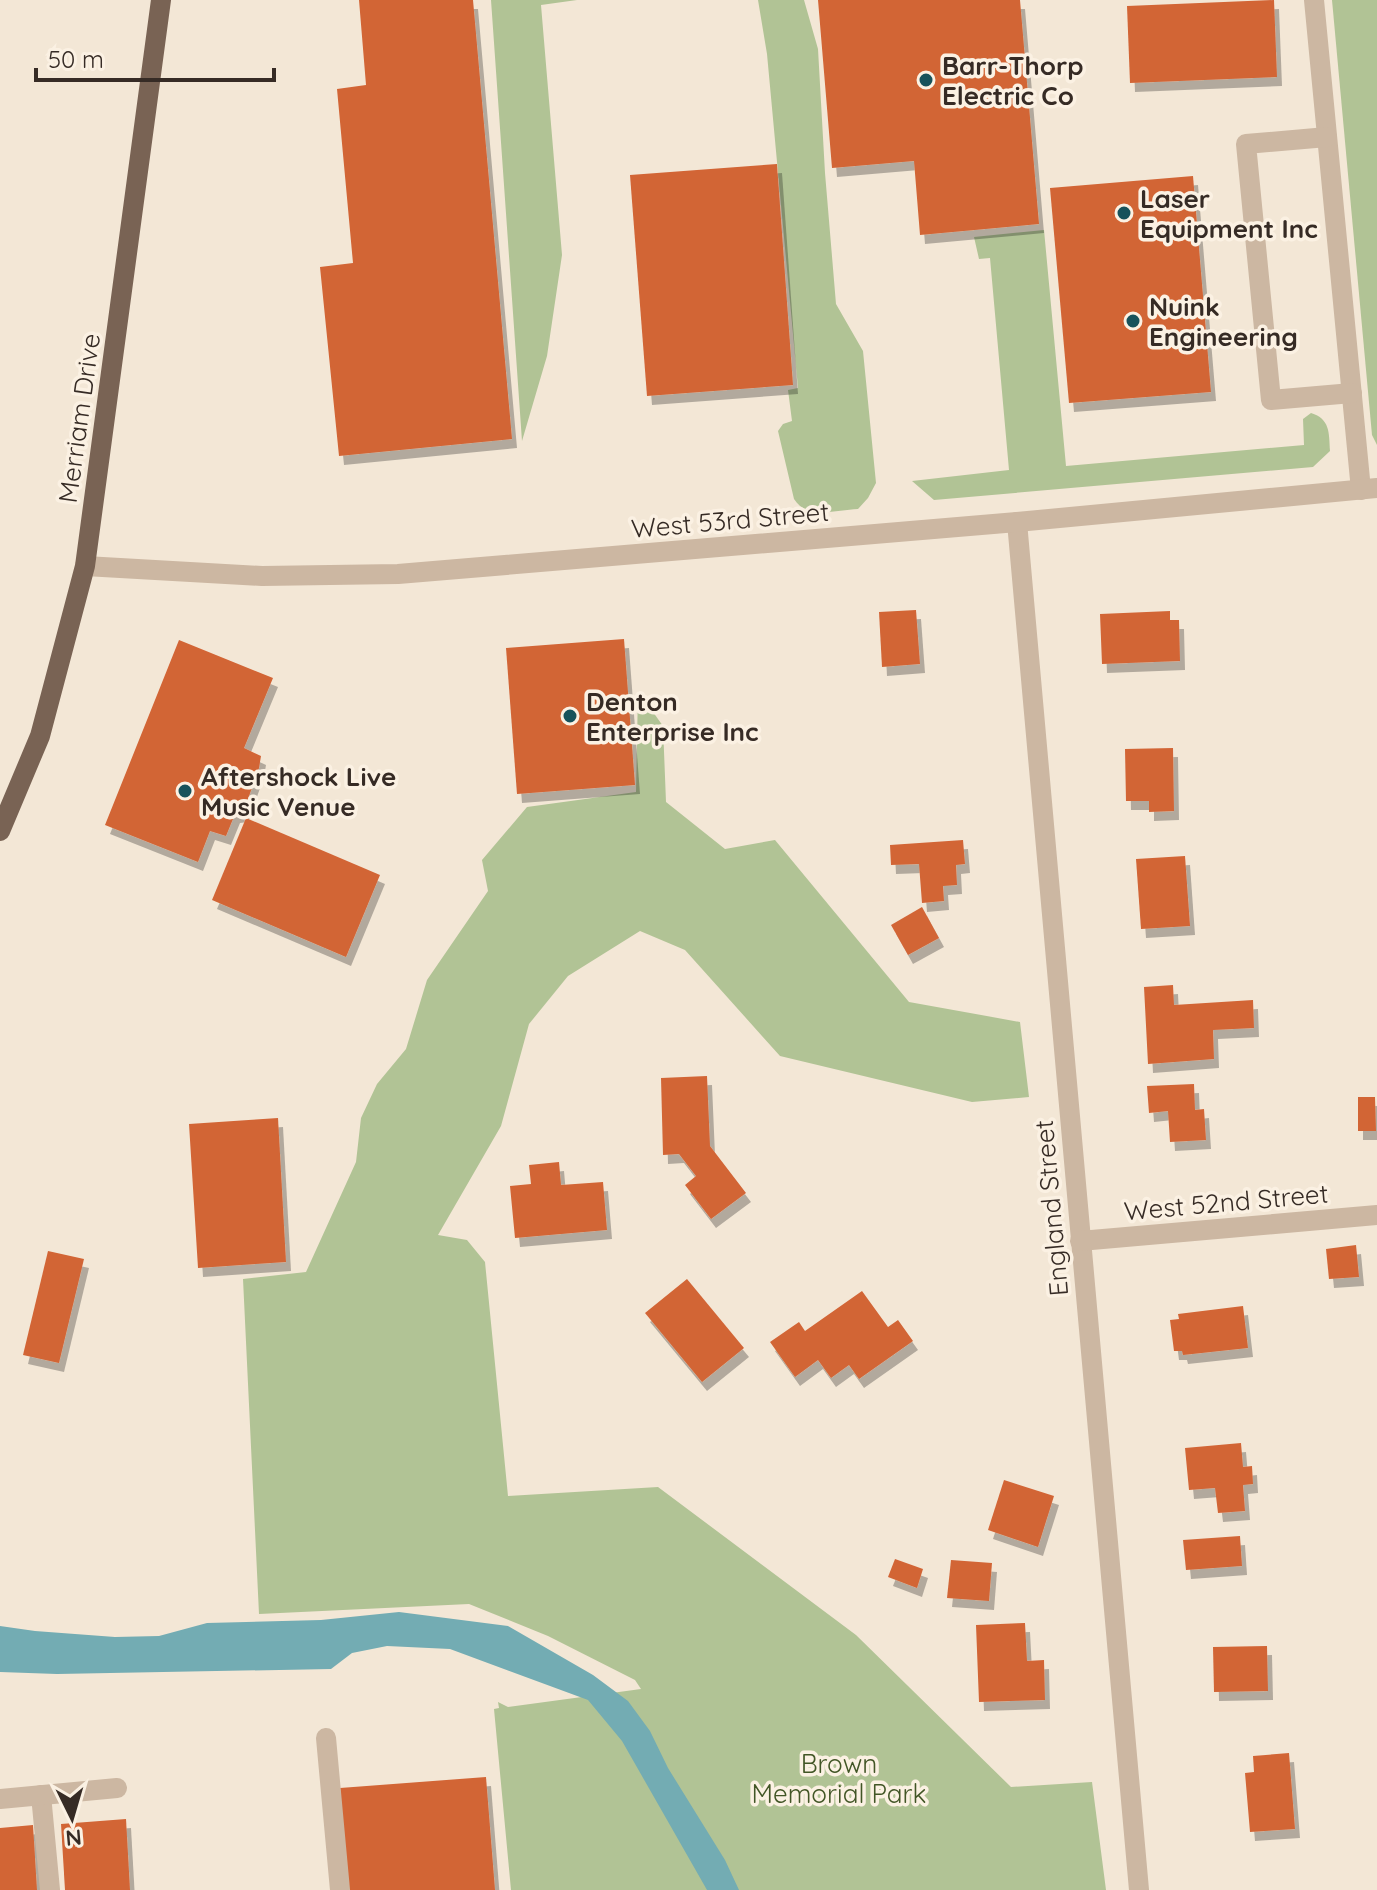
<svg xmlns="http://www.w3.org/2000/svg" width="1377" height="1890" font-family="Quicksand,sans-serif">
<defs>
<filter id="shadow"><feDropShadow dx="5" dy="9" stdDeviation="0" flood-color="#0004"/></filter>
</defs>
<rect width="100%" height="100%" fill="#f3e7d6"/>
<g fill="#b1c395">
<path d="M491,0H577L541,5L562,255L547,356L522,441Z"/>
<path d="M758,0H804L818,49L825,173L836,304L863,351L876,483L868,498L858,509C836,510 807,520 794,499L778,431L783,424L792,421L788,390L798,388L767,54Z"/>
<path d="M1332,0H1377V445L1372,435Z"/>
<path d="M1044,230L1066,466L1304,445L1303,419L1311,413C1330,419 1329,432 1330,451L1313,467L934,500L912,481L1009,470L990,258L979,259L974,237Z"/>
<path d="M638,691L663,726L666,802L725,849L775,840L909,1002L1020,1022L1029,1097L972,1102L780,1056L685,950L640,931L568,976L529,1024L501,1126L438,1235L467,1240L485,1262L508,1496L658,1487L856,1635L1011,1787L1092,1782L1106,1890H511L494,1709L499,1708L498,1702L508,1707L641,1689L635,1680L548,1636L469,1604L259,1614L243,1279L306,1272L356,1162L361,1118L377,1084L406,1049L427,980L488,891L482,860L527,807L636,792Z"/>
</g>
<path fill="#73acb3" d="M399,1612L508,1626L593,1675L628,1701L650,1731L668,1768L725,1860L739,1890H707L622,1741L588,1700L450,1649L387,1646L352,1653L331,1669L57,1674L0,1672V1626L35,1631L115,1637L159,1636L207,1623L321,1620Z"/>
<g fill="#d26536" filter="url(#shadow)">
<path d="M359,0H473L512,439L339,456L320,267L353,263L337,89L366,85Z"/>
<path d="M818,0H1020L1039,224L920,235L914,161L832,168Z"/>
<path d="M1274,0L1277,77L1130,83L1127,6Z"/>
<path d="M777,164L793,385L647,396L630,175Z"/>
<path d="M1193,176L1211,392L1069,403L1050,188Z"/>
<path d="M916,610L920,664L882,667L879,612Z"/>
<path d="M1170,611V620H1179L1180,661L1102,664L1100,614Z"/>
<path d="M624,639L635,785L517,794L506,648Z"/>
<path d="M179,640L273,678L244,748L261,756L259,768L243,813L235,814L226,836L210,831L198,862L105,825Z"/>
<path d="M1173,748L1174,811L1149,812V801H1126L1125,749Z"/>
<path d="M246,818L380,875L346,957L212,900Z"/>
<path d="M963,840L965,864L956,865L957,885L943,886L944,901L922,903L919,864L891,865L890,845Z"/>
<path d="M1185,856L1190,926L1141,929L1136,859Z"/>
<path d="M922,907L939,938L908,955L891,925Z"/>
<path d="M1173,985L1174,1005L1253,1000L1254,1028L1213,1030L1214,1059L1148,1064L1144,987Z"/>
<path d="M707,1076L710,1146L746,1193L711,1219L685,1185L696,1176L679,1154L663,1155L661,1078Z"/>
<path d="M1194,1084L1195,1110L1204,1109L1206,1140L1170,1142L1168,1111L1149,1113L1147,1086Z"/>
<path d="M1358,1097H1375L1376,1131H1358Z"/>
<path d="M278,1118L286,1262L198,1268L189,1124Z"/>
<path d="M559,1162L561,1185L603,1182L607,1230L515,1238L510,1186L531,1184L529,1165Z"/>
<path d="M1356,1245L1359,1277L1329,1279L1326,1249Z"/>
<path d="M48,1251L84,1259L59,1363L23,1355Z"/>
<path d="M687,1279L744,1348L702,1382L645,1313Z"/>
<path d="M862,1291L888,1327L898,1320L913,1341L859,1379L849,1365L831,1378L818,1360L795,1377L770,1342L799,1322L805,1331Z"/>
<path d="M1243,1306L1248,1348L1183,1355L1182,1351H1174L1170,1320L1179,1319L1178,1314Z"/>
<path d="M1241,1443L1243,1467L1252,1466L1253,1484L1243,1485L1245,1511L1218,1513L1215,1488L1189,1490L1185,1448Z"/>
<path d="M1004,1480L1054,1496L1038,1547L988,1530Z"/>
<path d="M1240,1536L1242,1566L1186,1570L1183,1540Z"/>
<path d="M895,1559L923,1569L917,1588L888,1577Z"/>
<path d="M951,1560L992,1563L989,1601L947,1598Z"/>
<path d="M1025,1623L1027,1661L1044,1660L1045,1700L979,1702L976,1625Z"/>
<path d="M1267,1646L1268,1691L1214,1692L1213,1647Z"/>
<path d="M1289,1753L1295,1829L1250,1832L1245,1773L1254,1772L1253,1756Z"/>
<path d="M486,1777L495,1890H348L340,1788Z"/>
<path d="M126,1819L130,1890H65L61,1824Z"/>
<path d="M33,1825L37,1890H0V1828Z"/>
</g>
<g fill="none" stroke-linecap="round" stroke-linejoin="round">
<g stroke="#ccb7a2" stroke-width="20">
<path d="M1314,0L1361,490"/>
<path d="M1327,137L1246,144L1271,400L1352,393"/>
<path d="M1017,522L1139,1890"/>
<path d="M85,566L262,576L398,574L1017,522L1377,488"/>
<path d="M1080,1241L1377,1215"/>
<path d="M326,1738L340,1890"/>
<path d="M41,1795L50,1890"/>
<path d="M0,1799L117,1788"/>
</g>
<path stroke="#796354" stroke-width="20" d="M0,831L40,736L85,566L161,0"/>
</g>
<g fill="#17525b" stroke="#fbf1e3" stroke-width="3">
<circle cx="926" cy="80" r="8"/>
<circle cx="1124" cy="213" r="8"/>
<circle cx="1133" cy="321" r="8"/>
<circle cx="570" cy="716" r="8"/>
<circle cx="185" cy="791" r="8"/>
</g>
<g text-anchor="middle" dominant-baseline="central" stroke-width="7" stroke-linejoin="round" paint-order="stroke">
<g font-size="26" font-weight="bold" fill="#362b25" stroke="#fbf1e3" text-anchor="start">
<text x="942" y="65">Barr-Thorp<tspan x="942" dy="30">Electric Co</tspan></text>
<text x="1140" y="198">Laser<tspan x="1140" dy="30">Equipment Inc</tspan></text>
<text x="1149" y="306">Nuink<tspan x="1149" dy="30">Engineering</tspan></text>
<text x="586" y="701">Denton<tspan x="586" dy="30">Enterprise Inc</tspan></text>
<text x="201" y="776">Aftershock Live<tspan x="201" dy="30">Music Venue</tspan></text>
</g>
<g font-size="26" fill="#362b25" stroke="#fbf1e3">
<text transform="translate(79 418) rotate(-82)">Merriam Drive</text>
<text transform="translate(730 520) rotate(-5)">West 53rd Street</text>
<text transform="translate(1226 1202) rotate(-5)">West 52nd Street</text>
<text transform="translate(1051 1208) rotate(-95)">England Street</text>
</g>
<g font-size="26" fill="#425626" stroke="#fbf1e3">
<text x="839" y="1763">Brown<tspan x="839" dy="30">Memorial Park</tspan></text>
</g>
</g>
<g transform="translate(72 1818) rotate(175)" stroke="#fbf1e3" stroke-width="6" paint-order="stroke">
<path d="M0-6L14 30L0 20L-14 30Z" fill="#362b25"/>
<text y="-12" font-size="22" font-weight="bold" text-anchor="middle" fill="#362b25">N</text>
</g>
<path d="M36 68v12h238v-12" fill="none" stroke="#362b25" stroke-width="4"/>
<text x="48" y="68" font-size="24" fill="#362b25" stroke="#fbf1e3" stroke-width="6" paint-order="stroke">50 m</text>
</svg>
